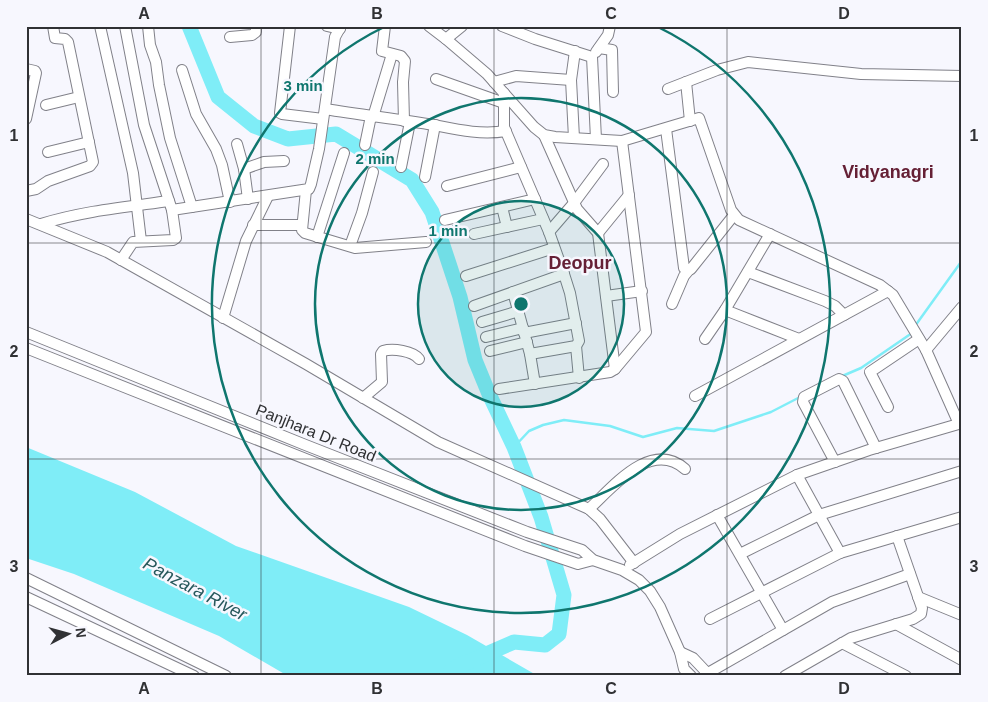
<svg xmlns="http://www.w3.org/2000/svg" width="988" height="702" font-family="Arial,sans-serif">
<rect width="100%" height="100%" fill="#f7f7fe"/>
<path fill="#7fedf7" d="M26,447L135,492L236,546L409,607L467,635L538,676H288L219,636L74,574L26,558Z"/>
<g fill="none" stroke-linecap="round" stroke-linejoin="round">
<g stroke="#7fedf7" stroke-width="2.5">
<path d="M915,326L961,262"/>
<path d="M840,377L861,368L912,333"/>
<path d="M514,447L529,431L543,425L564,420L610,426L643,437L677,428L714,431L771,412L802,396"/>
</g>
<path stroke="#7fedf7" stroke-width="15" d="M189,26L218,97L254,126L288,139L336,134L412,180L432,212L460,297L475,360L489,394L514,447L541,517L564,595L559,634L545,645L514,642L452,669L449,676"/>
<g stroke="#818189" stroke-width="12">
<g id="minor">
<path d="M100,26L133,173L141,241"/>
<path d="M125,26L144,125L172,210L309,189L311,184L319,149L335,37L341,26"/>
<path d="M148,26L150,45L156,62L159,85L170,138L192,207"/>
<path d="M290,26L280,113L282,114L323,119"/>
<path d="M327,26L340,29"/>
<path d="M385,26L382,51L401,56L405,61L403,82L404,121"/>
<path d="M429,26L446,39L487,74L534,127L544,135L555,137L622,141L699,118L731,210L739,220L880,285L893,295L926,350L959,424"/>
<path d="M502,26L535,39L592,57L596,139"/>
<path d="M230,37L252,35L256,32V26"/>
<path d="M446,39L462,26"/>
<path d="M599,48L612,50L613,92"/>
<path d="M596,52L608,35L610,26"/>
<path d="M26,69L35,71L36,73L26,119"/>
<path d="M182,70L196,114L216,149L222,165L230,202"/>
<path d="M436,79L504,103"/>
<path d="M494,82L516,76L571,80"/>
<path d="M686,82L690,121"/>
<path d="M668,89L717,70L748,62L861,74L962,76"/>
<path d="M504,93V127L549,232L564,274L570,293L579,341L576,346L530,354"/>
<path d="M46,105L79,97"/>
<path d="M325,109C361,115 398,119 434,125C459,130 481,135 506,131"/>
<path d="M373,117L392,54"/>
<path d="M666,129L684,268L686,270L691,269L734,215"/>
<path d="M544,135L577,209L598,233L615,369"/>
<path d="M574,138L571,80L575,51"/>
<path d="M237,144L244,169L248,199"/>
<path d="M365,145L371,116"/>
<path d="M48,152L89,142"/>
<path d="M401,167L410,122"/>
<path d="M244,169L264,162L284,161"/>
<path d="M425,177L435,125"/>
<path d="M447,186L521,167"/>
<path d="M306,190L302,230L305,233L355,248L426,242"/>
<path d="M26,191L36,189L48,181L90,166L93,162L68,42L65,39L55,38L53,26"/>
<path d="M502,207L507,227"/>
<path d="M26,219L107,252L306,364L438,442L589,509L600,519L634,563"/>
<path d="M445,220L535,199"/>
<path d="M41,224C83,211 126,207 169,201"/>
<path d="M253,225H302"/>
<path d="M549,232L574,203L603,164"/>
<path d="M598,233L629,195"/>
<path d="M474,234L543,219"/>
<path d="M317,237L344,153"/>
<path d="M350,246L362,213L373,172"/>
<path d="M121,260L133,242L173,240L176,238L172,210"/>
<path d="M748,272L825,301L835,306L844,315"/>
<path d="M466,276L554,248"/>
<path d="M513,292L530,354L535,384"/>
<path d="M606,296L642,291"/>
<path d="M672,304L684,276L689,270"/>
<path d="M474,306L564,274"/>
<path d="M725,310L799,339"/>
<path d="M223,318L246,241L268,196"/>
<path d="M482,322L519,311"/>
<path d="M26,332L303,444L527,532L582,550L593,560L622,570L639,580L650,591L660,607L680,652L684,669L691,676"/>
<path d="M524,333L576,323"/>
<path d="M486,337L523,328"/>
<path d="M705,339L725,310L770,234"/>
<path d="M576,346L579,378"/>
<path d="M26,348L525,546L578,564L593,560"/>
<path d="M926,350L962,307"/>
<path d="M490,351L527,342"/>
<path d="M499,389L610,372L615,369L646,332L622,141"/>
<path d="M695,396L888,291"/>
<path d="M363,398L382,382L381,354L383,351C393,348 413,351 419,359"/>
<path d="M888,407L870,372L919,339"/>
<path d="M835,462L803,402L804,397L839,379L843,381L876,448"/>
<path d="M797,475L840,553"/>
<path d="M589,509C613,487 651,439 685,469"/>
<path d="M717,515L783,630"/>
<path d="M740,554L819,515L962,471"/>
<path d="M630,565L680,534L797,475L869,450L962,423"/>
<path d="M26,578L226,676"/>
<path d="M26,597L194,676"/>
<path d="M918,597L962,615"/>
<path d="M710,619L840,553L962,517"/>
<path d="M896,624L962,660"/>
<path d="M842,643L906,676"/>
<path d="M680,652L693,658L710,676"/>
<path d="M708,673L832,602L910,574"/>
<path d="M785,676L851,638L913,619L921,614L922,608L897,536"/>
</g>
</g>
<use href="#minor" stroke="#fff" stroke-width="10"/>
</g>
<path fill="none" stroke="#303134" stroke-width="1" stroke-opacity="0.55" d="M261,26V676M494,26V676M727,26V676M26,243H962M26,459H962"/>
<circle cx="521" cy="304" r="103" fill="#0f766e" fill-opacity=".12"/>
<g fill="none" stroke="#0f766e" stroke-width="2.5">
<circle cx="521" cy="304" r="103"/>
<circle cx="521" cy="304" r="206"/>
<path d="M656 26A309 309 0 1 1 386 26"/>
</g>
<g text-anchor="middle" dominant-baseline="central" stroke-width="5" stroke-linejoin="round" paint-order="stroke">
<g font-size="16" fill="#303134" stroke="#f7f7fe">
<text transform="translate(316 433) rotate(22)">Panjhara Dr Road</text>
</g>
<g font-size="18" font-weight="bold" fill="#652035" stroke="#f7f7fe">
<text x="888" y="172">Vidyanagri</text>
<text x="580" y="263">Deopur</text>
</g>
<g font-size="18" font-style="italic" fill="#27585c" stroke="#f7f7fe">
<text transform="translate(195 589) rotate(28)">Panzara River</text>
</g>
</g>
<circle cx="521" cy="304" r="8" fill="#0f766e" stroke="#f7f7fe" stroke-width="2.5"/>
<g font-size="15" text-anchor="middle" font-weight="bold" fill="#0f766e" stroke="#f7f7fe" stroke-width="5" stroke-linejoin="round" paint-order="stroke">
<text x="303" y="91">3 min</text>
<text x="375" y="164">2 min</text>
<text x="448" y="236">1 min</text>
</g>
<rect width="988" height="702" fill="none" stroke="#f7f7fe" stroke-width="55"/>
<g transform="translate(68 634) rotate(84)" stroke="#f7f7fe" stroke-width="4" paint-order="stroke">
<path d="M0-4L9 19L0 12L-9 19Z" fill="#303134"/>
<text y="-8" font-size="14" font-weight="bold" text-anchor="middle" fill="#303134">N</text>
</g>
<rect x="28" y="28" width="932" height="646" fill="none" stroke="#303134" stroke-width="2"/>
<g font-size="16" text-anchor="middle" font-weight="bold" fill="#303134">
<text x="144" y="19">A</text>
<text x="377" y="19">B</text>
<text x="611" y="19">C</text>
<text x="844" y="19">D</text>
<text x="14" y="141">1</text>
<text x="974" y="141">1</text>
<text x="14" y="357">2</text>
<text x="974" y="357">2</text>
<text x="14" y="572">3</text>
<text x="974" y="572">3</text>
<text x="144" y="694">A</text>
<text x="377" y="694">B</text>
<text x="611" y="694">C</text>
<text x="844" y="694">D</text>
</g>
</svg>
